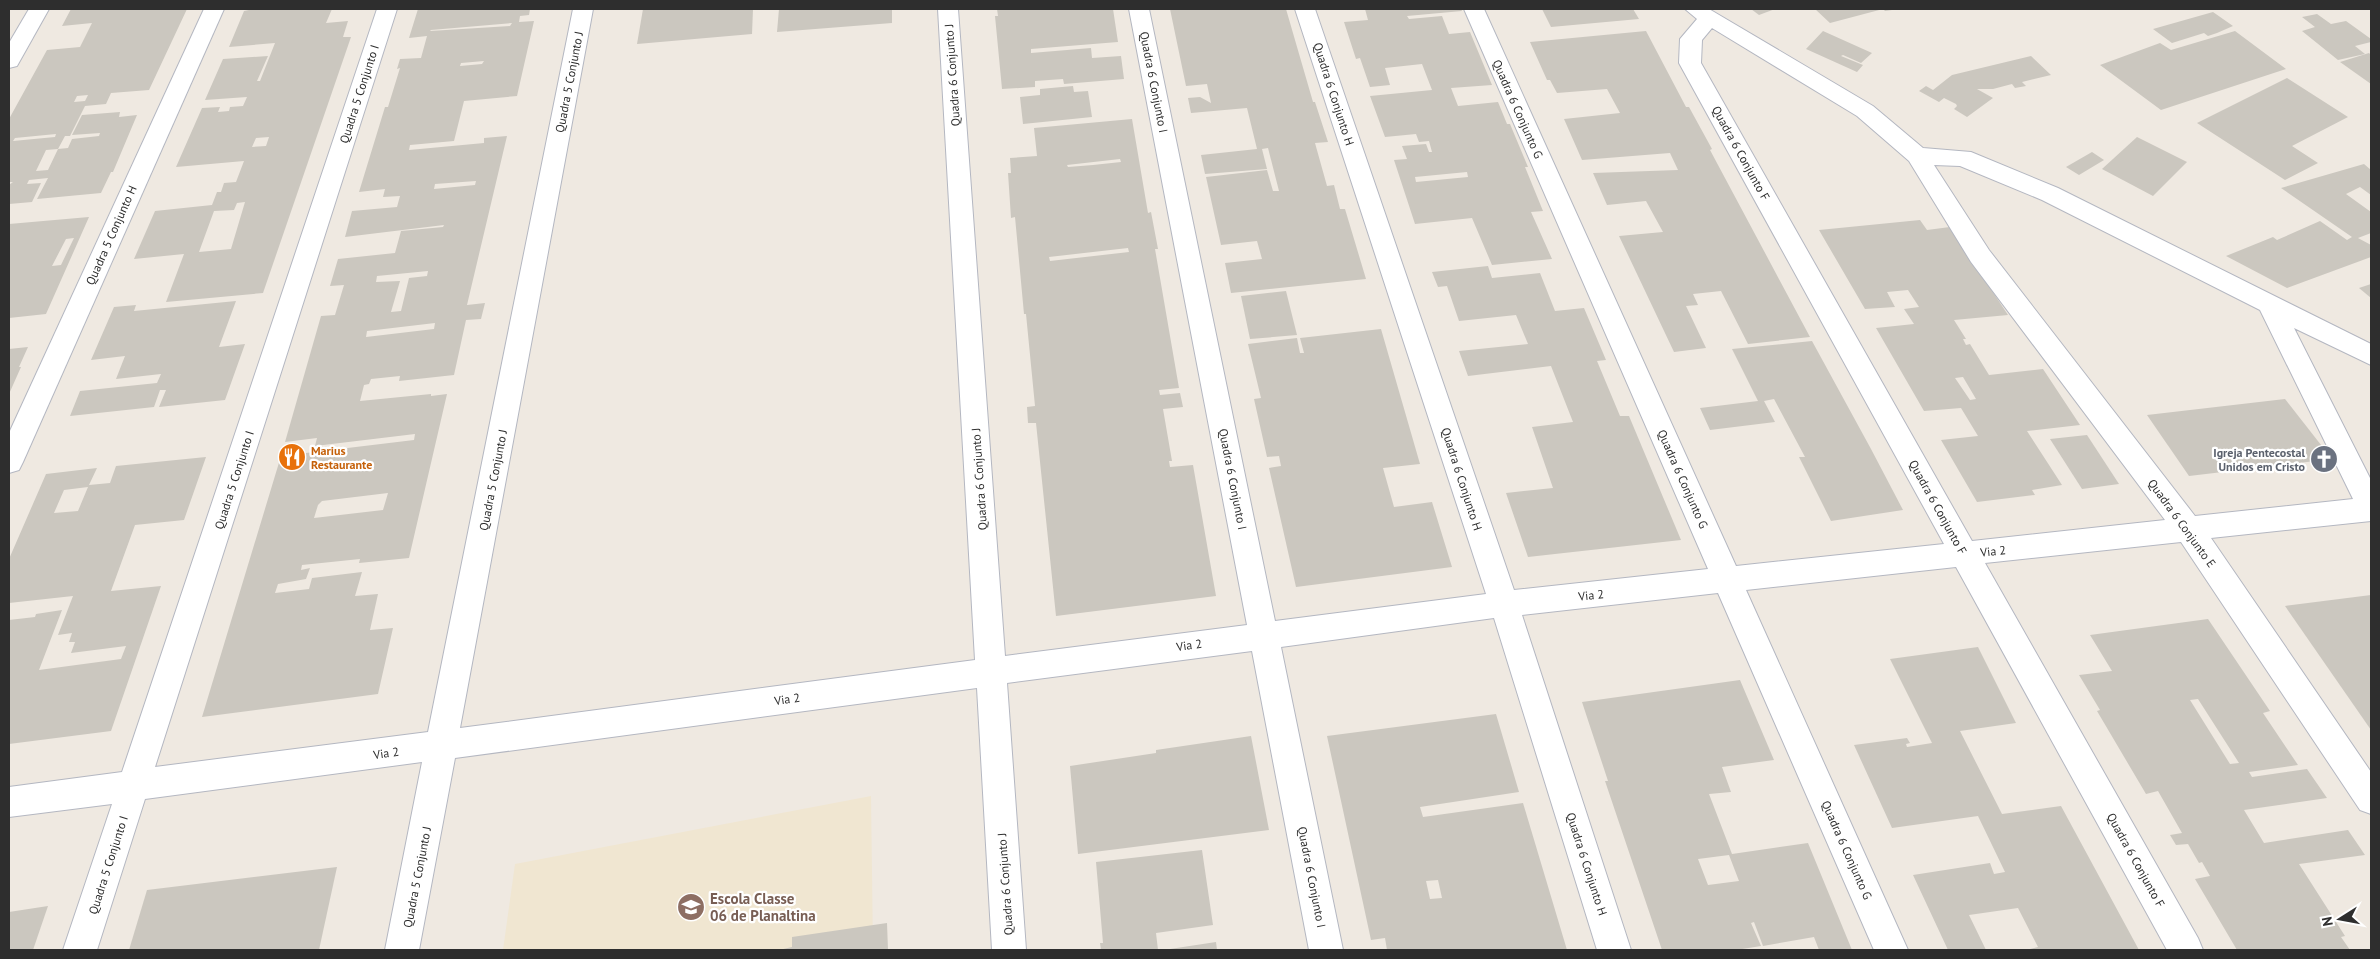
<svg xmlns="http://www.w3.org/2000/svg" width="2380" height="959" font-family="'PT Sans',sans-serif">
<rect width="100%" height="100%" fill="#efe9e1"/>
<path fill="#f0e6d1" d="M871,796L873,950H503L515,864Z"/>
<g fill="#cbc7bf" fill-rule="evenodd">
<path d="M71,9H187L149,90L111,93L106,104L85,106L70,136H65L58,149L68,148L72,139L99,136L100,133L72,135L82,115L120,112L119,117L137,115L113,172H111L101,193L37,199L48,178L29,180L27,184L41,183L32,202L9,204V185L13,182H9V119L47,50L80,47L92,23L62,26ZM88,95L85,101L74,102L77,96ZM56,134L55,137L13,141L15,138ZM58,149L48,170L36,171L46,150Z"/>
<path d="M254,9H332L326,23L348,21L343,37H351L263,293L166,302L184,254L134,259L155,211L212,205L217,192H221L224,183L236,182L244,161L176,167L202,108L220,107L218,112L229,111L230,107L243,106L247,97L205,100L223,59L268,56L257,81H260L275,43L229,47L244,11ZM269,137L266,146L252,147L256,138ZM245,202L231,249L199,252L214,211L234,210L237,203Z"/>
<path d="M418,9H530L529,15L520,16L519,22L534,21L517,96L464,101L454,141L410,145L409,150L484,143V138L507,136L467,305L485,303L481,319L466,320L454,375L399,381L400,376L371,379L369,384L364,385L360,401L431,394V396L447,394L409,558L359,563L360,559L302,565L301,570L310,568L306,579L278,584L275,593L309,589L312,578L362,572L355,596L378,594L370,630L393,628L378,694L202,717L281,456L414,440L415,434L315,446L317,438L285,442L321,316L335,315L344,285L330,286L338,259L395,253L401,231L443,227L444,225L345,237L352,211L397,207L400,196L383,197L385,189L359,192L385,107H388L400,68L397,69L400,59L421,58L427,36L409,38ZM512,23L510,26L430,31L431,30ZM484,61L482,64L460,66L461,63ZM476,181L475,185L434,189L435,184ZM428,271L427,276L409,278L401,311L391,312L400,281L376,282L377,276ZM435,323L434,329L366,337L367,331ZM388,493L383,510L314,518L318,505L322,501Z"/>
<path d="M643,9H753L752,34L637,44Z"/>
<path d="M779,9H892V23L777,32Z"/>
<path d="M997,9H1113L1118,42L1031,49V53L1091,48L1092,58L1121,56L1124,79L1064,84L1063,79L1035,81V87L1002,89L995,16H998Z"/>
<path d="M1170,9H1286L1313,102H1315L1328,142L1315,143L1327,186L1334,185L1340,209H1345L1366,279L1231,293L1225,263L1262,259L1257,241L1221,245L1206,177L1267,170L1273,191H1279L1268,148L1262,149L1267,169L1205,174L1201,155L1257,149L1247,108L1191,113L1188,98L1200,97L1211,103L1207,84L1186,86Z"/>
<path d="M1365,9H1461L1462,11L1407,16L1409,19L1442,16L1449,34L1470,32L1492,85L1451,88L1458,106L1498,102L1507,124H1510L1528,167H1525L1543,211L1531,212L1552,259L1492,265L1472,218L1415,224L1394,160L1407,159L1402,146L1426,144L1429,152H1432L1429,141L1419,142L1416,134L1385,137L1370,96L1432,90L1422,64L1385,68L1390,85L1370,87L1360,58L1356,59L1344,22L1368,20ZM1467,172L1468,177L1416,182L1415,177Z"/>
<path d="M1542,9H1633L1639,19L1551,27Z"/>
<path d="M1751,9H1775L1759,15Z"/>
<path d="M1815,9H1892V10L1885,11L1883,9L1830,23Z"/>
<path d="M2213,12L2233,26L2217,33L2208,36L2204,33L2172,43L2153,29Z"/>
<path d="M2317,14L2331,24L2346,21L2371,39V42L2355,46L2365,54L2338,60L2302,31L2315,27L2302,17Z"/>
<path d="M1646,31L1686,107H1689L1712,149L1710,150L1810,337L1748,344L1721,291L1693,294L1698,305L1686,306L1706,348L1674,352L1619,236L1663,232L1646,201L1607,205L1593,173L1678,170L1670,153L1582,160L1564,119L1620,113L1607,89L1557,93L1550,80H1547L1530,42Z"/>
<path d="M1823,31L1872,53L1861,63L1843,55L1841,56L1863,65L1857,72L1806,49Z"/>
<path d="M2235,31L2286,69L2161,110L2100,65L2160,43L2171,50Z"/>
<path d="M2369,53L2371,55V84L2340,62Z"/>
<path d="M2031,56L2051,75L2022,82L2026,86L2015,88L2012,84L1993,89H1977L1993,98L1967,117L1954,109L1957,106L1956,104L1944,98L1939,102L1919,91L1926,86L1933,90L1952,75Z"/>
<path d="M2287,78L2348,117L2292,146L2318,163L2285,180L2197,123Z"/>
<path d="M1073,86L1074,92L1088,91L1092,117L1023,124L1020,97L1040,95V89Z"/>
<path d="M1132,119L1148,213L1151,212L1158,249H1155L1179,388L1159,390L1160,395L1180,393L1183,407L1163,409L1172,461H1169L1170,467L1193,465L1216,596L1056,616L1036,423H1028L1027,407L1035,406L1026,314H1024L1015,217L1011,218L1008,173H1011L1010,158L1037,156L1034,128ZM1120,159L1121,162L1093,165L1068,167L1067,165ZM1128,248L1129,252L1050,261L1049,257Z"/>
<path d="M2137,137L2187,162L2153,196L2102,169Z"/>
<path d="M2092,152L2104,160L2079,175L2066,167Z"/>
<path d="M2364,164L2371,170V195L2360,187L2346,194L2371,212V233L2358,238L2371,245V257L2287,288L2226,256L2273,237L2277,240L2320,221L2347,240L2352,237L2281,188Z"/>
<path d="M89,217L46,314L9,318V224ZM74,238L61,265L52,266L66,239Z"/>
<path d="M1920,220L1927,230L1950,227L2008,315L1954,320L1966,339H1963L1966,345L1970,344L1989,375L2043,369L2080,425L2027,431L2062,485L2032,490L2035,495L1977,502L1941,440L1978,436L1961,408L1924,411L1876,328L1914,324L1904,309L1919,307L1908,290L1887,292L1895,307L1865,309L1819,230ZM1963,377L1976,399L1970,400L1955,378Z"/>
<path d="M1488,266L1492,278L1540,273L1555,311L1584,308L1606,360L1597,361L1620,416H1629L1681,540L1528,557L1506,493L1553,488L1532,427L1573,422L1551,366L1468,376L1459,351L1528,344L1516,315L1459,321L1447,286L1438,287L1432,272Z"/>
<path d="M2371,284V298L2359,288Z"/>
<path d="M1286,291L1297,335L1250,339L1241,296Z"/>
<path d="M236,301L219,347L245,344L225,400L159,407L166,390H160L154,407L70,416L80,391L157,383L161,374L116,379L125,356L91,360L114,307L136,305L134,311Z"/>
<path d="M1381,329L1420,464L1383,468L1394,507L1432,502L1452,567L1296,587L1269,468L1281,466L1279,456L1267,457L1254,399L1261,398L1248,344L1297,338L1300,353H1304L1300,338Z"/>
<path d="M1812,341L1871,449L1903,510L1831,521L1799,457H1805L1774,399L1764,401L1775,422L1710,430L1700,408L1758,401L1732,349Z"/>
<path d="M28,347L19,367H21L9,394V349Z"/>
<path d="M2285,399L2332,459L2189,476L2147,415Z"/>
<path d="M2087,435L2119,484L2082,489L2050,439Z"/>
<path d="M206,457L184,520L135,525L111,591L161,586L111,731L9,744V620L35,617L36,614L62,610L39,670L121,659L126,646L71,653L75,642H69L72,633L58,635L73,596L9,603V559L46,474L97,468L89,485L110,483L116,466ZM88,487L78,511L54,513L64,490Z"/>
<path d="M2371,595V730L2285,606Z"/>
<path d="M2208,619L2270,711L2263,713L2298,765L2249,772L2252,777L2307,769L2327,798L2244,810L2264,843L2348,830L2365,855L2299,864L2345,936L2341,937L2350,950H2237L2195,879L2210,876L2202,862L2199,863L2188,844L2176,845L2170,835L2182,833L2158,791L2146,794L2097,711L2100,710L2079,675L2112,671L2090,635ZM2198,699L2239,763L2230,764L2190,700Z"/>
<path d="M1978,647L2016,723L1960,731L2002,814L2061,806L2139,950H2026L2038,947L2018,908L1969,915L1986,950H1948L1913,875L1990,863L1994,874L2005,872L1978,816L1892,828L1854,745L1907,738L1910,743L1906,744L1907,747L1932,743L1890,659Z"/>
<path d="M1740,680L1774,760L1722,767L1731,792L1709,794L1732,854L1808,843L1852,950H1819L1814,937L1763,946L1754,922L1751,923L1761,946L1736,950H1662L1605,781H1608L1582,702ZM1729,855L1739,881L1708,885L1698,859Z"/>
<path d="M1496,714L1519,792L1420,807L1423,817L1523,803L1567,950H1387L1385,938L1371,940L1327,736ZM1438,880L1442,898L1430,899L1426,881Z"/>
<path d="M1251,736L1269,830L1078,854L1070,766L1156,753V750Z"/>
<path d="M1202,850L1213,925L1156,933L1158,950H1101L1100,943H1103L1096,862Z"/>
<path d="M337,867L319,950H129L147,890Z"/>
<path d="M48,906L33,950H9V912Z"/>
<path d="M887,923L888,950H779L792,947V937Z"/>
<path d="M1216,942L1217,950H1170V949Z"/>
</g>
<g fill="none" stroke-linecap="round" stroke-linejoin="round">
<g stroke="#b4b7c1" stroke-width="2">
<g id="minor">
<path d="M29,9H49L17,66L9,68V43Z"/>
<path d="M204,9H224L23,462L19,470L9,473V433Z"/>
<path d="M377,9H397L155,767L428,732L573,9H593L460,728L975,660L938,9H958L1005,656L1247,625L1129,9H1149L1275,621L1486,594L1295,9H1315L1514,590L1708,569L1464,9H1484L1736,566L1944,544L1679,63L1680,39L1697,19L1685,9H1709L1873,106L1923,148L1971,152L2058,188L2371,344V365L2294,328L2371,480V521L2211,538L2371,772V814L2360,810L2181,542L1985,563L2198,938L2203,950H2167L1956,567L1746,590L1908,950H1874L1718,593L1522,615L1631,950H1597L1494,618L1281,647L1343,950H1309L1252,651L1007,683L1026,950H992L977,688L455,758L419,950H385L422,762L145,799L97,950H63L112,804L9,817V787L122,772ZM1712,28L1857,116L1909,161L1971,262L2165,520L1972,541L1701,63L1702,40ZM1934,165L1960,166L2042,200L2260,310L2353,499L2195,516L1989,250Z"/>
</g>
</g>
<use href="#minor" fill="#fff" fill-rule="evenodd"/>
</g>
<defs>
<g id="restaurant-disc" transform="scale(1.4375)"><circle r="9.5" fill="#e8710a" stroke="#fff"/><path d="M-5-6h1v4h1v-4h1v4h1v-4h1v5L-1.5 .5V6h-2V.5L-5-1ZM5-6V6H3V1.5H1.5Q1.5-4 5-6Z" fill="#fff"/></g>
<g id="church-disc" transform="scale(1.4375)"><circle r="9.5" fill="#6b7280" stroke="#fff"/><path d="M-1.2-6h2.4v3.5h3.3v2.4h-3.3V6h-2.4V-.1h-3.3v-2.4h3.3Z" fill="#fff"/></g>
<g id="school-disc" transform="scale(1.4375)"><circle r="9.5" fill="#8d6e63" stroke="#fff"/><path d="M0-5L7-2L0 1L-7-2ZM-4 1L0 2.5L4 1V4Q0 6-4 4Z" fill="#fff"/></g>
</defs>
<g fill-rule="evenodd">
<use href="#restaurant-disc" x="292" y="457"/>
<use href="#church-disc" x="2324" y="459"/>
<use href="#school-disc" x="691" y="907"/>
</g>
<g text-anchor="middle" dominant-baseline="central" stroke-width="4.5" stroke-linejoin="round" paint-order="stroke">
<g font-size="12" fill="#2e2e2e" stroke="#fff">
<text transform="translate(952 75) rotate(-94)">Quadra 6 Conjunto J</text>
<text transform="translate(569 82) rotate(-79)">Quadra 5 Conjunto J</text>
<text transform="translate(1154 82) rotate(79)">Quadra 6 Conjunto I</text>
<text transform="translate(359 94) rotate(-72)">Quadra 5 Conjunto I</text>
<text transform="translate(1334 94) rotate(72)">Quadra 6 Conjunto H</text>
<text transform="translate(1518 109) rotate(66)">Quadra 6 Conjunto G</text>
<text transform="translate(1741 153) rotate(61)">Quadra 6 Conjunto F</text>
<text transform="translate(111 235) rotate(-66)">Quadra 5 Conjunto H</text>
<text transform="translate(979 479) rotate(-94)">Quadra 6 Conjunto J</text>
<text transform="translate(1233 479) rotate(79)">Quadra 6 Conjunto I</text>
<text transform="translate(1462 479) rotate(72)">Quadra 6 Conjunto H</text>
<text transform="translate(1683 479) rotate(66)">Quadra 6 Conjunto G</text>
<text transform="translate(234 480) rotate(-72)">Quadra 5 Conjunto I</text>
<text transform="translate(493 480) rotate(-79)">Quadra 5 Conjunto J</text>
<text transform="translate(1938 507) rotate(61)">Quadra 6 Conjunto F</text>
<text transform="translate(2182 523) rotate(54)">Quadra 6 Conjunto E</text>
<text transform="translate(1993 551) rotate(-6)">Via 2</text>
<text transform="translate(1591 595) rotate(-6)">Via 2</text>
<text transform="translate(1189 645) rotate(-8)">Via 2</text>
<text transform="translate(787 699) rotate(-8)">Via 2</text>
<text transform="translate(386 753) rotate(-8)">Via 2</text>
<text transform="translate(1847 850) rotate(66)">Quadra 6 Conjunto G</text>
<text transform="translate(2136 860) rotate(61)">Quadra 6 Conjunto F</text>
<text transform="translate(1587 864) rotate(72)">Quadra 6 Conjunto H</text>
<text transform="translate(108 865) rotate(-72)">Quadra 5 Conjunto I</text>
<text transform="translate(417 877) rotate(-79)">Quadra 5 Conjunto J</text>
<text transform="translate(1312 877) rotate(79)">Quadra 6 Conjunto I</text>
<text transform="translate(1005 884) rotate(-94)">Quadra 6 Conjunto J</text>
</g>
<g font-size="12" font-weight="bold" fill="#c56008" stroke="#fff" text-anchor="start">
<text x="311" y="450">Marius<tspan x="311" dy="14">Restaurante</tspan></text>
</g>
<g font-size="12" font-weight="bold" fill="#5b616d" stroke="#fff" text-anchor="end">
<text x="2305" y="452">Igreja Pentecostal<tspan x="2305" dy="14">Unidos em Cristo</tspan></text>
</g>
<g font-size="15" font-weight="bold" fill="#785e54" stroke="#fff" text-anchor="start">
<text x="710" y="898">Escola Classe<tspan x="710" dy="17">06 de Planaltina</tspan></text>
</g>
</g>
<rect width="2380" height="959" fill="none" stroke="#2e2e2e" stroke-width="20"/>
<g transform="translate(2340 919) rotate(259)" stroke="#ffffff" stroke-width="4" paint-order="stroke">
<path d="M0-4L9 19L0 12L-9 19Z" fill="#2e2e2e"/>
<text y="-8" font-size="14" font-weight="bold" text-anchor="middle" fill="#2e2e2e">N</text>
</g>
</svg>
